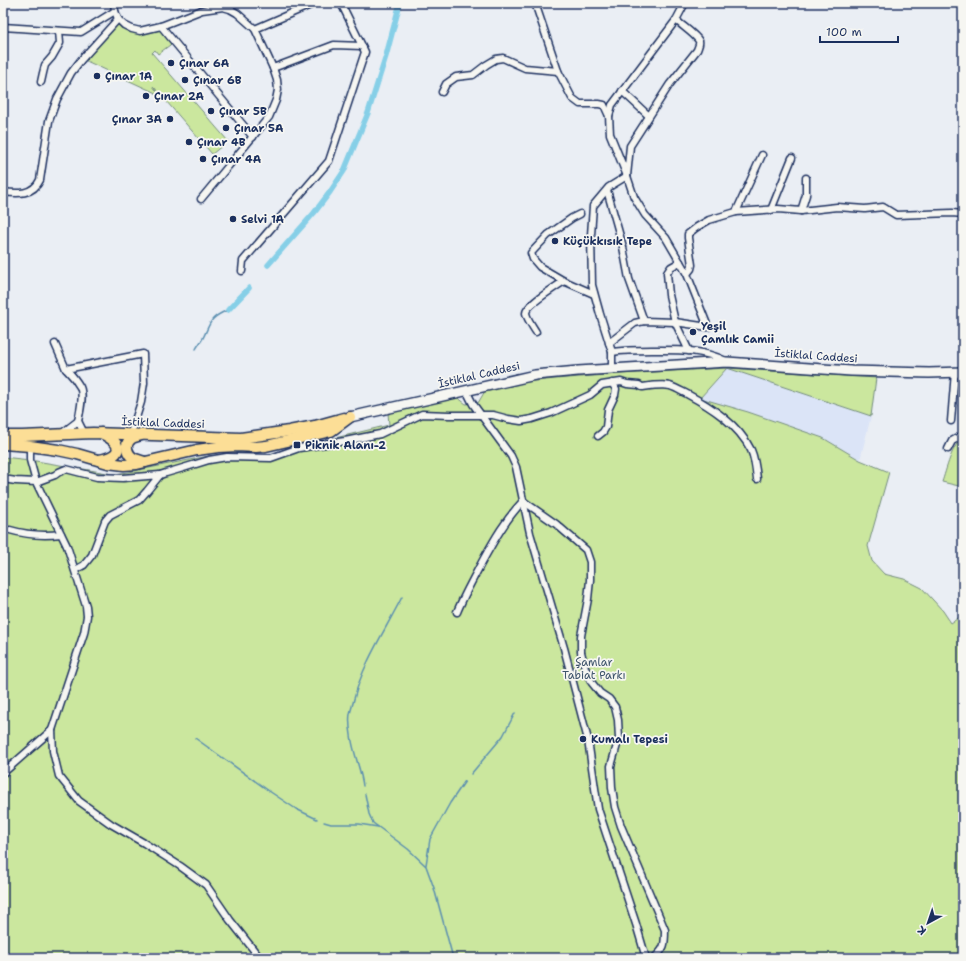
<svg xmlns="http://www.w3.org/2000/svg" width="966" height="961" font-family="'Shantell Sans',sans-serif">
<rect width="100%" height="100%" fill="#eaeef4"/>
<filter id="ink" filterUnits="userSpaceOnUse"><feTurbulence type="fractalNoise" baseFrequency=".025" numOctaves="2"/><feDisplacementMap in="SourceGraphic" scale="8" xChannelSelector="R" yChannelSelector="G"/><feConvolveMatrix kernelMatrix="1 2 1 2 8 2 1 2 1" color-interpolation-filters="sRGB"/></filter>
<g filter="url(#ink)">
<path fill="#dbe4f7" d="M727,368L871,416L860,460L823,438L748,412L700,398Z"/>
<g fill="#cbe79e" stroke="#738b7e">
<path d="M118,19L132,29L161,26L174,42L158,54L155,50L152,53L228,141L212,154L153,86L160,95L82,59Z"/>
<path d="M727,368L876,378L871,416L727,368L700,398L748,412L823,438L860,460L889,472L868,546L872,561L884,574L904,579L922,588L943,611L951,623L963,615V958H3V457L30,460L113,474L129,472L209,456L238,453L260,455L269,454L389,425L388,413L457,397L466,404L478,403L485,391L518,383L555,379L619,374Z"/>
<path d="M963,438V487L942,482C946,471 952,444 963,438Z"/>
</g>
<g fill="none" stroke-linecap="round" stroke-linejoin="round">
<g stroke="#5b8fb0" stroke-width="1.5">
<path d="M196,349C198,345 201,342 203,338C211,322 209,318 228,310"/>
<path d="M195,738L269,791L296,809L317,819"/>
<path d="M471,774L503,736L515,713"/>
<path d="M363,786C361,769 353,753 351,735C350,729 349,720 350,714C351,709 353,704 354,699C363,663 385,631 402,597"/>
<path d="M365,794L369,814L373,823L408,849L426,866L434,888L453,958"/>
<path d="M324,822L331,824H359L378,827"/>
<path d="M426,865L430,839L450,803L465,781"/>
</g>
<g stroke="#86cfe7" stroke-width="5.5">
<path d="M268,265L314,213L330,192L344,171L368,113L386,56L400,3"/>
<path d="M228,310L249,288"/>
</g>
<g stroke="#1b2f5e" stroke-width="9">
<g id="street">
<path d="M114,3L115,11L118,19L124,25L132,29L140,31L161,26L202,10L223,7L230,9L237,13L255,29L273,68L277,80L278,90L276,100L269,117L201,199"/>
<path d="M535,3L558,71L572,98L580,104H599L604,105L609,116"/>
<path d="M161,26L253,137"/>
<path d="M3,27L81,32L115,11"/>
<path d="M255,29L315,3"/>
<path d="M273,68L334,45L362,46"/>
<path d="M41,82L43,73L45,65L52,57L60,43L59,31"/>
<path d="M622,91L649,116"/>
<path d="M442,92L446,84L456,77L473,75L486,65L496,59L503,58L525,68L558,71"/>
<path d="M607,190L623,247L629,279L644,321"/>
<path d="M3,192C18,194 33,195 40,180L49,121L57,99L71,73L81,60L118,19"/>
<path d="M771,210L792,158"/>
<path d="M801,211L806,195V178"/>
<path d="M736,212L762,155"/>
<path d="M680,262L671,267L667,273L669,295L675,322L689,351"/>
<path d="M242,271L243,261L329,161L365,52L341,3"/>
<path d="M687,274L691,269L692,265L688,238V234L697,227L709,220L736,212L778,209L801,211L837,207L865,209L883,207L896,215L952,213L963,214"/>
<path d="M564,281L540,267L533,259L531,253L548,235L572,218L580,214"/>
<path d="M536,332C533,327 527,319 526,313C526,305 557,286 564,281L594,294"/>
<path d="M609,343L635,323L644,321L675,322L708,327L687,274L666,238L645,215L634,197L627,176L610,134L609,116L612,105L676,20L685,3"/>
<path d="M55,344L66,369"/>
<path d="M612,352C625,350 639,350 652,350C680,350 700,349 726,361"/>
<path d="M612,370V352L600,314L592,285L591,235L593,206L609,187L627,176L630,146L670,84L697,50C698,47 700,44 699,41C696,35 681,25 676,20"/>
<path d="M466,390L473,404L511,456L516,467L530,533L564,648L588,740L598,809L636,924L646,958"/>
<path d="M78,421C80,412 84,395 80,387C76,380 71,374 66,369L143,354L144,383L141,402L131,433"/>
<path d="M951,421L955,372"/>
<path d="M61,434L78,421L84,433"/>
<path d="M598,436L603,432L606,427L608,410L615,395L616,389L612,383"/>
<path d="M948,449L952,441L963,435"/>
<path d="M3,479L16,481L36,482L55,475L59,472L66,469L97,477L123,478L160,475"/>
<path d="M10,530C27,535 44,536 61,534"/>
<path d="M75,570L84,565L92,555L105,521L110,515L139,500L147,491L160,475L166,473L183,468L209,460L227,457L271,458L299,448L345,441L380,434L422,414L449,415H493L508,419L521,421L532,419L551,413L590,395L602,385L621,382L627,384L639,385L642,387C650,386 663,384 670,386C676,388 681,391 687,394C711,407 738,424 751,450C755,459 756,469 757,479"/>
<path d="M457,612C464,595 473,579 482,562C494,540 506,519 523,501L556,524L586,550L590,562V580L588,599L581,636V652L585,668L592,683L600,693L609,699L615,707L618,720L619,738L611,766L612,788L615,807L621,826L665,930C665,944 665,949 654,958"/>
<path d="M52,730L53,751L59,776L79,801L111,824L144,843L180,866L206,885L230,920L260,958"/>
<path d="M3,773L52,730L84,633L87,616L86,606L67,546L36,482L30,460V446"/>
</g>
</g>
<g stroke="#1b2f5e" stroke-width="12">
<path id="secondary" d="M350,417L535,375L578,371L727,362L851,371L929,373L963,372"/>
</g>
<g stroke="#1b2f5e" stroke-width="13">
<g id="primary">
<path d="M141,435C138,436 134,437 132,438C123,444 127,455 135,459C138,460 142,461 145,462"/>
<path d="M3,436H22L93,433L241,438L269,434L289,431L315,426L344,418"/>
<path d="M3,444L30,446L58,450L77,454L108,463L124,465L137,464L197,450L218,447L237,446L256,447L266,446L331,431L350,417"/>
<path d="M99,460C124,456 123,443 101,433"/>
</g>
</g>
<use href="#street" stroke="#f6f6f2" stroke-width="6"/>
<use href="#secondary" stroke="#f6f6f2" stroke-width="9"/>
<use href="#primary" stroke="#fcde96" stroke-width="10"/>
</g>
</g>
<g fill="#1b2f5e" stroke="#f6f6f2" stroke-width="1.5">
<circle cx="171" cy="63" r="4"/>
<circle cx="97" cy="76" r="4"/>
<circle cx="185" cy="80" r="4"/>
<circle cx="146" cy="96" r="4"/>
<circle cx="211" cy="111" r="4"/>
<circle cx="170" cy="119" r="4"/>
<circle cx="226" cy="128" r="4"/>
<circle cx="189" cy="142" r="4"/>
<circle cx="203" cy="159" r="4"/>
<circle cx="233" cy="219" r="4"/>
<circle cx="555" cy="241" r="4"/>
<circle cx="693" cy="332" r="4"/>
<rect x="293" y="441" width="8" height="8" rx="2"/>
<circle cx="583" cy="739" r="4"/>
</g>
<g text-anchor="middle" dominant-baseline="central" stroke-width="3.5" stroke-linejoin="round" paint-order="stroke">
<g font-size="11" font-weight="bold" fill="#1b2f5e" stroke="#f6f6f2" text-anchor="start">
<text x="179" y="63">Çınar 6A</text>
<text x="105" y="76">Çınar 1A</text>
<text x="193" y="80">Çınar 6B</text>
<text x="154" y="96">Çınar 2A</text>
<text x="219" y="111">Çınar 5B</text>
<text x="162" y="119" text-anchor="end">Çınar 3A</text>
<text x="234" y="128">Çınar 5A</text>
<text x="197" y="142">Çınar 4B</text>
<text x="211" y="159">Çınar 4A</text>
<text x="241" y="219">Selvi 1A</text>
<text x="563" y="241">Küçükkısık Tepe</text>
<text x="701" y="326">Yeşil<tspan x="701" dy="13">Çamlık Camii</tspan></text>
<text x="305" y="445">Piknik Alanı-2</text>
<text x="591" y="739">Kumalı Tepesi</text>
</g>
<g font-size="11" fill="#1b2f5e" stroke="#f6f6f2">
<text transform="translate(816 356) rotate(4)">İstiklal Caddesi</text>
<text transform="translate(479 375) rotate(-13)">İstiklal Caddesi</text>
<text transform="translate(163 423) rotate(2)">İstiklal Caddesi</text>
</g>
<g font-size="11" fill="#3e546b" stroke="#f6f6f2">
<text x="594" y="662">Şamlar<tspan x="594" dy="13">Tabiat Parkı</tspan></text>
</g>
</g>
<rect width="966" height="961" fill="none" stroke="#f6f6f2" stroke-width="16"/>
<rect x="8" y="8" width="950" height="945" fill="none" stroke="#1b2f5e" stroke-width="1.5" filter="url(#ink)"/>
<g transform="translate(928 923) rotate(220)" stroke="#f6f6f2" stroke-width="3" paint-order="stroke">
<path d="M0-3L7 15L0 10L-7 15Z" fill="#1b2f5e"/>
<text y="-6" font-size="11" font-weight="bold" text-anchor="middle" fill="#1b2f5e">K</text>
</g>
<path d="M820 36v6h78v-6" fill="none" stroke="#1b2f5e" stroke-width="2"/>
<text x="826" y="36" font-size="12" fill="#1b2f5e" stroke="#f6f6f2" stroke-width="3" paint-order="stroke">100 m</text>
</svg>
